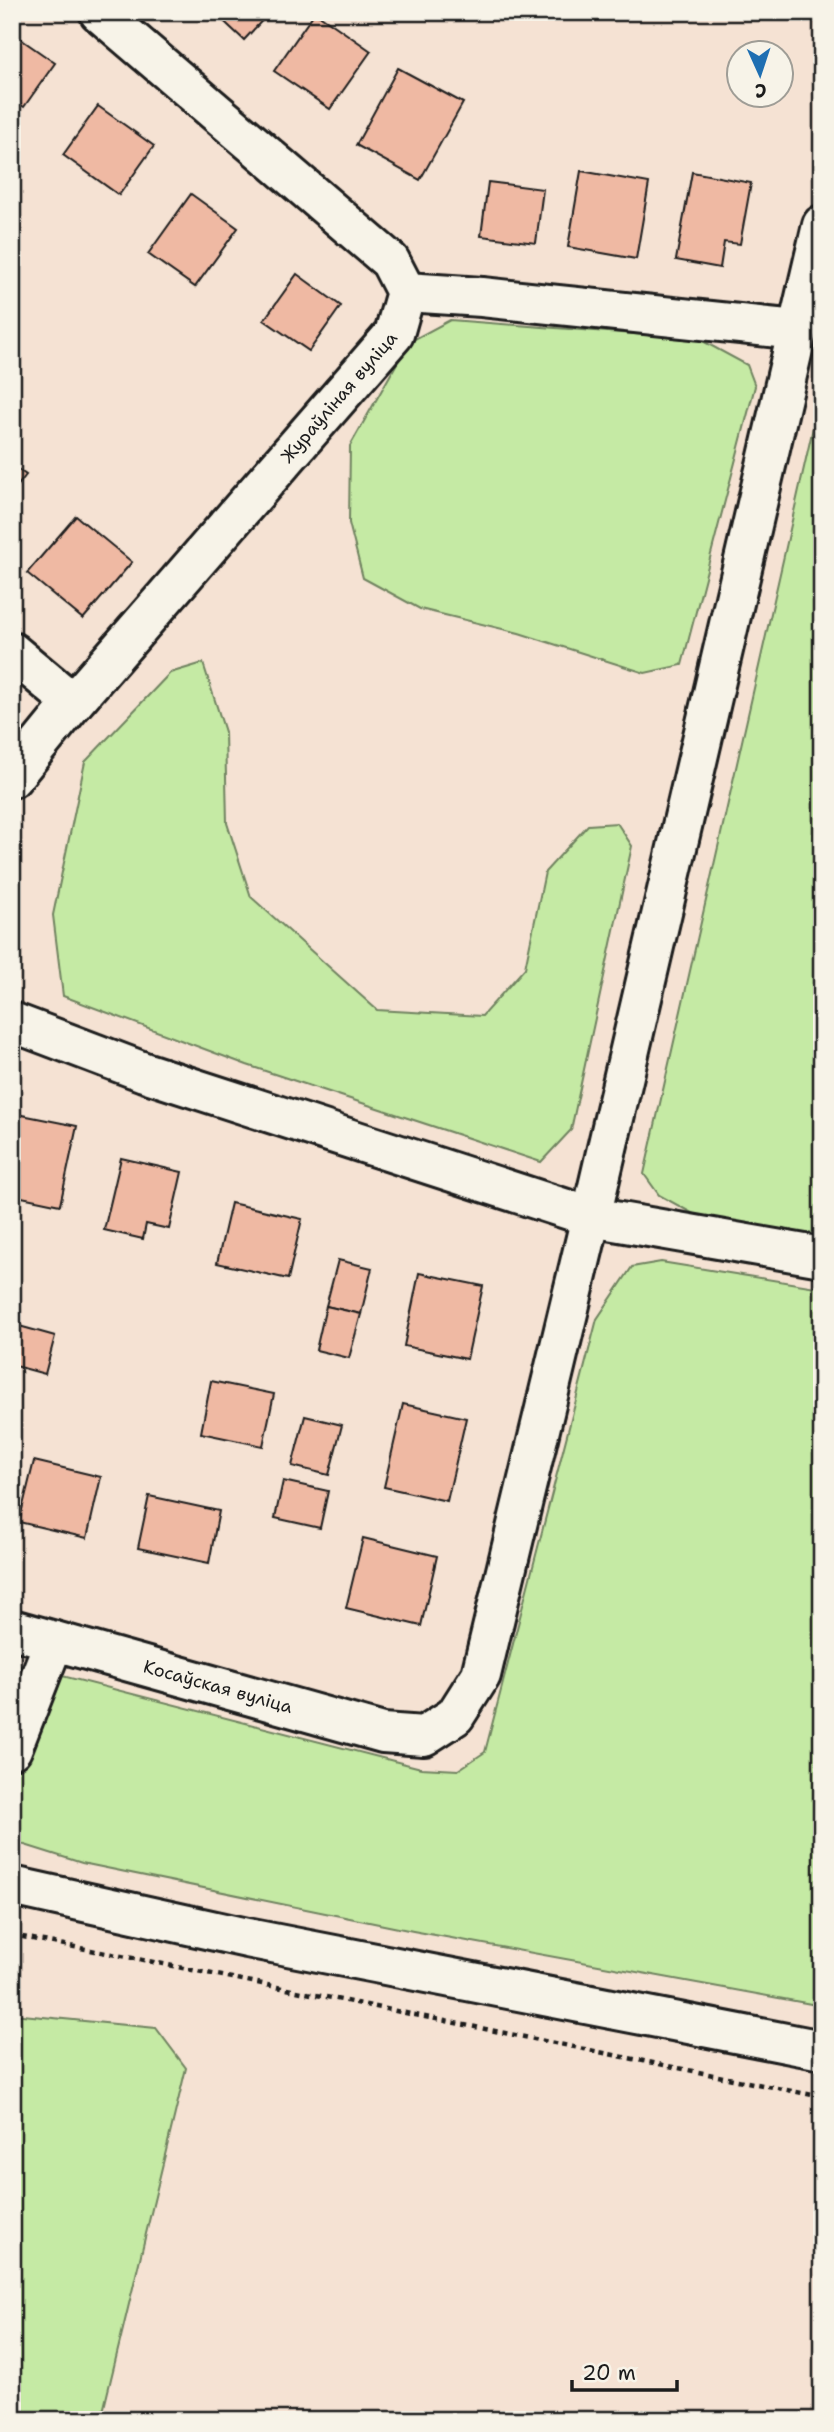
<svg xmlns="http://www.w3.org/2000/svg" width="834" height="2432" font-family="'Shantell Sans',sans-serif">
<rect width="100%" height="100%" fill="#f5e2d3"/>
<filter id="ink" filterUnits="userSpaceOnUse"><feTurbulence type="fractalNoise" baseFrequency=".0143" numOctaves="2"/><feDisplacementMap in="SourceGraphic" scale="14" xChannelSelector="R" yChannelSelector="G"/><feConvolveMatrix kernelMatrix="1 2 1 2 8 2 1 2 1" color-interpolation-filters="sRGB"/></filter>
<g filter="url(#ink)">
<g fill="#c5eaa4" stroke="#708360" stroke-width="2">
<path d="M450,320L699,339L747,365L755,386L682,665L645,673L519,633L420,609L363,578L349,523L350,446L409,342Z"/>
<path d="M822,388V1237L699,1217L659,1195L644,1174Z"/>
<path d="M203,663L225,732L227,823L251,897L377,1010L482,1016L525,968L545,872L588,825L617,823L632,846L571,1130L541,1162L247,1065L63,996L53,915L85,762L170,673Z"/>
<path d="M661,1262L822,1288V2006L413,1931L82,1863L12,1841V1663L421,1768L458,1770L485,1752L597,1319L632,1267Z"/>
<path d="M12,2014L156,2028L186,2068L101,2420H12Z"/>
</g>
<g fill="#efb9a3" stroke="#1c1c1c" stroke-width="2">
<path d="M214,12H270L244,40Z"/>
<path d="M315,12L371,51L330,109L274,71Z"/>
<path d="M12,33L55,63L24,107L12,99Z"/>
<path d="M398,68L463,103L420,180L356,145Z"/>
<path d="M98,106L154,146L119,195L63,155Z"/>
<path d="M581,171L649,183L636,259L568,247Z"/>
<path d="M692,172L751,183L740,244L724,242L720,268L676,260Z"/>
<path d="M488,182L543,189L536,243L481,236Z"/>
<path d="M191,194L238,228L195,287L148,254Z"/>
<path d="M297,274L341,306L309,351L264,320Z"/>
<path d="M12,465L26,475L12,493Z"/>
<path d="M76,516L132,562L83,619L27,573Z"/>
<path d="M12,1113L77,1126L60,1205L12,1195Z"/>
<path d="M121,1158L182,1172L169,1229L146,1224L143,1239L104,1230Z"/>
<path d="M231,1203L302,1219L288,1279L217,1263Z"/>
<path d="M338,1260L372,1268L361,1314L326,1306Z"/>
<path d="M419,1273L483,1286L467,1359L404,1346Z"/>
<path d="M326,1306L361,1314L349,1358L316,1350Z"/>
<path d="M12,1324L55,1336L45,1374L12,1365Z"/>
<path d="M211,1381L274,1394L263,1446L201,1433Z"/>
<path d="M403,1404L466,1418L447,1501L384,1487Z"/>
<path d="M305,1416L342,1425L329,1475L292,1466Z"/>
<path d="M34,1461L101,1477L87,1538L19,1522Z"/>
<path d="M283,1481L328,1491L320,1528L275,1518Z"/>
<path d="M149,1496L219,1511L209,1563L138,1548Z"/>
<path d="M363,1538L437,1556L421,1626L346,1608Z"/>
</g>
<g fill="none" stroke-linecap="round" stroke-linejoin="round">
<g stroke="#1c1c1c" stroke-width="44">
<g id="minor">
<path d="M406,292L482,297L797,330"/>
<path d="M12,652L73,703"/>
<path id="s1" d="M12,778L73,703L394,334L406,292L390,261L99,12"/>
<path d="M12,1022L144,1072L591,1217L822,1257"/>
<path id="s2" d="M12,1629L383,1733L424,1736L455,1716L481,1675L591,1217L822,225"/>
<path d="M12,1749L54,1641"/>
</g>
</g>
<g stroke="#1c1c1c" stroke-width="44">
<path id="major" d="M12,1886L247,1938L822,2050"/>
</g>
<path stroke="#1c1c1c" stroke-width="4.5" stroke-dasharray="5 5" stroke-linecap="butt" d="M12,1935L148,1961L822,2097"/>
<use href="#minor" stroke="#f7f3e8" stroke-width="38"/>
<use href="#major" stroke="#f7f3e8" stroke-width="38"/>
</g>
</g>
<g text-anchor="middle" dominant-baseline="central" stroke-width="7" stroke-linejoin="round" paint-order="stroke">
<g font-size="18" fill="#1c1c1c" stroke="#f7f3e8">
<text stroke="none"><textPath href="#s1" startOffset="502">Жураўліная вуліца</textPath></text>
<text stroke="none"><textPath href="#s2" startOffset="214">Косаўская вуліца</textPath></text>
</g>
</g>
<rect width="834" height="2432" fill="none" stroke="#f7f3e8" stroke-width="42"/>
<rect x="21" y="21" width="792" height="2390" fill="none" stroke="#1c1c1c" stroke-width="2.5" filter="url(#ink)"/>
<g transform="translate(760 74) rotate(177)"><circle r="33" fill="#f7f3e8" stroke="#9f9d96" stroke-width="2"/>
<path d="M0-5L12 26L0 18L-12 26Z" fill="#1f6fb2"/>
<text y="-10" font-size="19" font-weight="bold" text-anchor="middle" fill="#1c1c1c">С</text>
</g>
<path d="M572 2380v10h105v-10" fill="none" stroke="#1c1c1c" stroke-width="3.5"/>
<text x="582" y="2380" font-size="21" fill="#1c1c1c" stroke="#f7f3e8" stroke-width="5" paint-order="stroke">20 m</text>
</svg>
